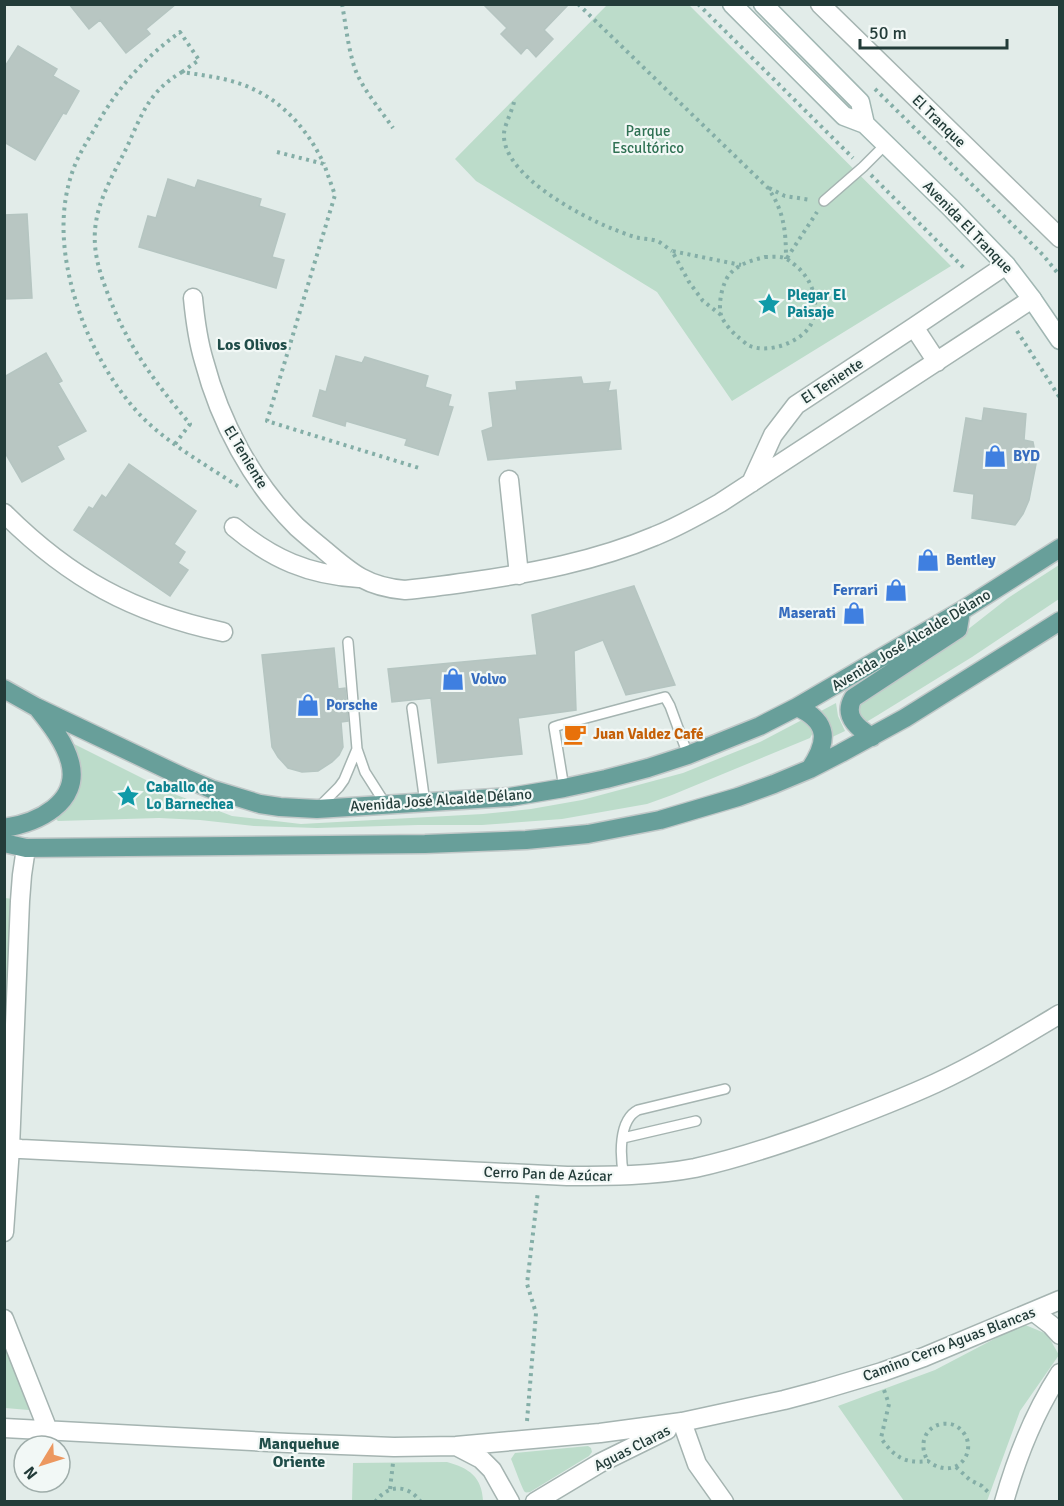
<svg xmlns="http://www.w3.org/2000/svg" width="1064" height="1506" viewBox="0 0 1064 1506" font-family="Signika,sans-serif">
  <rect width="100%" height="100%" fill="#e2ece9"/>
  <path fill="#bcdcca" d="M607,5H689L951,266L732,401L657,292L476,181L455,159Z
    M1059,565V599L972,657L878,715L868,721H863L857,714L859,704L948,645L1008,598Z
    M836,703L838,716L845,731L828,739L821,711Z
    M800,721L808,722L814,731L810,738L672,795L647,804L562,819L482,825H418L317,828L254,826L200,820L159,818L58,821L55,818L72,746L74,744L174,794L232,816L301,824L483,814L531,809L582,800L683,773L760,742Z
    M5,898L13,899L5,1037Z
    M1023,1324L1047,1334L1059,1355L1020,1411L987,1501H904L838,1406L935,1370Z
    M5,1345L29,1410L5,1408Z
    M588,1446L591,1448L592,1452L589,1456L530,1492C528,1492 526,1493 525,1492C523,1491 513,1463 511,1459L515,1453Z
    M447,1462C469,1468 482,1477 483,1501H352L353,1463Z"/>
  <path fill="#b8c6c2" stroke="#b5c5c1" stroke-width="1.5" d="M69,4H176L146,29L150,34L126,53L100,20L89,29Z
    M483,4H569L544,30L553,39L536,57L527,47L521,54L501,34L507,28Z
    M18,46L57,69L53,76L79,91L66,114L63,113L35,160L4,142V68Z
    M168,179L195,188L198,180L261,199L259,206L285,214L272,257L284,260L276,288L139,247L148,216L156,218Z
    M27,214L32,298L4,299V215Z
    M46,353L62,381L58,383L86,431L57,446L64,459L22,482L4,451V377Z
    M336,356L362,363L365,357L428,376L425,387L451,395L448,406L453,407L438,455L405,445L407,439L346,421L345,426L313,416L320,390L326,392Z
    M581,377L583,384L610,382L608,391L616,390L621,449L488,460L482,431L493,427L489,393L517,390L516,382Z
    M984,408L1026,414L1024,440L1033,442L1035,452L1036,464L1029,500L1023,514L1015,525L972,518L974,494L954,491L966,418L982,421Z
    M129,464L196,511L174,544L185,552L178,563L188,570L170,596L74,530L89,507L93,509L102,495L106,498Z
    M634,586L675,685L626,695L603,640L574,651L576,710L518,718L522,754L438,763L431,698L392,702L388,669L537,655L532,615Z
    M334,648L338,689L345,688L348,721L341,722L343,747L339,755L332,762L318,771L302,772L288,768L278,757L272,747L262,655Z"/>
  <g fill="none" stroke-linecap="round" stroke-linejoin="round">
    <g stroke="#a5b4b1" stroke-width="12">
      <path id="lane" d="M824,201L863,167L886,144
        M348,642L357,749L365,772L386,805
        M412,708L425,803
        M564,788L554,727L560,725L665,697L670,706L688,755
        M320,806L339,787L344,780L357,749
        M623,1138L696,1121
        M624,1176C620,1157 618,1120 638,1110L725,1089"/>
    </g>
    <g stroke="#a5b4b1" stroke-width="21">
      <path id="street" d="M820,4L1060,238
        M193,298C195,319 198,341 204,361C220,422 252,482 297,527C305,534 313,541 322,548C350,572 366,587 405,590C426,588 448,585 469,582C532,573 596,561 655,536C678,527 699,515 720,503L1032,299
        M914,327L937,362
        M509,480L519,575
        M751,483L773,435L796,405L914,327L1006,265
        M4,513C69,578 133,613 223,632
        M234,527C272,559 309,575 359,578
        M4,1147L21,1149L567,1176C610,1176 653,1176 695,1168C736,1159 778,1145 817,1131C857,1116 897,1101 936,1083C979,1063 1020,1038 1060,1014
        M4,1232L10,1148L20,901L22,875L26,848
        M1034,1312L1051,1325L1060,1335
        M4,1319L48,1430
        M682,1422L697,1464L724,1502
        M4,1428L288,1443L394,1447L456,1446L600,1433L682,1422L784,1400L818,1391L882,1372L924,1357L1060,1300
        M456,1446L481,1459L492,1470L510,1502
        M535,1502L600,1463L667,1430
        M1004,1502C1017,1456 1034,1413 1060,1373"/>
    </g>
    <g stroke="#a1b7b3" stroke-width="21">
      <path id="secondary" d="M732,4L844,116L865,124L950,207L1006,265L1032,299L1060,340
        M763,4L860,102L865,124"/>
    </g>
    <g stroke="#c1c8c8" stroke-width="21">
      <path id="primary" d="M4,689L36,707L183,777L211,789L260,804L280,807L317,809L510,797L564,788L606,779L648,768L688,755L760,726L797,707L961,611L1060,548
        M797,707C830,722 828,742 810,769
        M872,737C857,728 843,716 853,698L958,629L961,611
        M4,828C37,823 81,803 70,762C65,743 51,725 39,710
        M4,843L26,848L425,844L526,840L588,834L660,820L738,797L774,784L810,769L841,753L905,718L1060,621"/>
    </g>
    <path stroke="#84aea7" stroke-width="4" stroke-dasharray="3 4.5" stroke-linecap="butt" d="M342,4C346,26 348,48 355,69C363,90 380,109 393,128
      M578,4L768,188C784,211 786,231 786,259
      M698,4L853,158
      M182,72L199,60L180,32C143,59 116,89 94,130C86,143 78,156 73,170C55,220 65,274 83,322C97,357 117,391 143,418C170,445 208,466 239,487
      M875,89L1016,228L1043,255L1060,276
      M514,102C512,111 505,124 504,133C501,174 580,216 613,229C621,232 630,236 639,238C645,239 651,239 657,241C662,243 667,248 672,251
      M277,152L324,164L335,195L267,421L419,468
      M871,175L966,270
      M769,188L785,196L811,200
      M765,257C771,257 778,256 784,258C788,259 791,262 795,265C812,279 820,301 812,322C804,342 767,355 748,345C745,343 741,339 738,337C732,332 723,322 721,315C718,304 722,284 729,275C738,264 752,260 765,257Z
      M787,258L817,212
      M721,315L703,301L689,282L672,251L741,265
      M1017,331L1060,398
      M175,444L190,424C153,380 126,344 106,289C98,268 92,246 96,222C100,196 115,171 127,147C142,114 149,91 182,72C201,75 220,77 238,83C278,96 306,126 324,164
      M884,1390L889,1404L881,1438C894,1457 905,1464 928,1461C958,1484 982,1447 959,1428C954,1424 948,1423 941,1424C923,1428 919,1447 928,1461
      M527,1421L536,1313L527,1284L538,1191
      M956,1467L970,1480L982,1486L988,1492
      M390,1489L393,1463
      M375,1502C388,1484 408,1484 421,1502"/>
    <use href="#lane" stroke="#fff" stroke-width="9"/>
    <use href="#street" stroke="#fff" stroke-width="18"/>
    <use href="#secondary" stroke="#fff" stroke-width="18"/>
    <use href="#primary" stroke="#689f9a" stroke-width="18"/>
  </g>
  <defs>
    <g id="sight-bare" transform="scale(1.8)"><path d="M0-6L1.8-2.2L6-1.7L2.9 1.2L3.7 5.4L0 3.3L-3.7 5.4L-2.9 1.2L-6-1.7L-1.8-2.2Z" fill="#0f9aa8" stroke="#f2f8f6" stroke-width="2.5" paint-order="stroke"/></g>
    <g id="shop-bare" transform="scale(1.8)"><path d="M-5-2.5h2.3a2.7 3.5 0 0 1 5.4 0H5L5.5 6h-11ZM-1.5-2.5h3a1.5 2.3 0 0 0-3 0Z" fill="#3f7fe0" stroke="#f2f8f6" stroke-width="2.5" paint-order="stroke"/></g>
    <g id="cafe-bare" transform="scale(1.8)"><path d="M-5.5-4.5H6V0H3Q3 3.5 0 3.5H-2.5Q-5.5 3.5-5.5 0ZM3-3.2v2h1.7v-2ZM-6 4.5H4V6H-6Z" fill="#e8710a" stroke="#f2f8f6" stroke-width="2.5" paint-order="stroke"/></g>
  </defs>
  <g fill-rule="evenodd">
    <use href="#sight-bare" x="769" y="304"/>
    <use href="#shop-bare" x="995" y="456"/>
    <use href="#shop-bare" x="928" y="560"/>
    <use href="#shop-bare" x="896" y="590"/>
    <use href="#shop-bare" x="854" y="613"/>
    <use href="#shop-bare" x="453" y="679"/>
    <use href="#shop-bare" x="308" y="705"/>
    <use href="#cafe-bare" x="575" y="734"/>
    <use href="#sight-bare" x="128" y="796"/>
  </g>
  <g text-anchor="middle" dominant-baseline="central" stroke-width="4.5" stroke-linejoin="round" paint-order="stroke">
    <g font-size="15" fill="#233c39" stroke="#f2f8f6">
      <text transform="translate(939 121) rotate(44)">El Tranque</text>
      <text transform="translate(968 227) rotate(46)">Avenida El Tranque</text>
      <text transform="translate(832 381) rotate(-33)">El Teniente</text>
      <text transform="translate(246 457) rotate(59)">El Teniente</text>
      <text transform="translate(911 640) rotate(-31)">Avenida José Alcalde Délano</text>
      <text transform="translate(441 800) rotate(-4)">Avenida José Alcalde Délano</text>
      <text transform="translate(548 1174) rotate(2)">Cerro Pan de Azúcar</text>
      <text transform="translate(949 1344) rotate(-21)">Camino Cerro Aguas Blancas</text>
      <text transform="translate(632 1448) rotate(-27)">Aguas Claras</text>
    </g>
    <g font-size="15" fill="#2f7153" stroke="#f2f8f6">
      <text x="648" y="131">Parque<tspan x="648" dy="17">Escultórico</tspan></text>
    </g>
    <g font-size="15" font-weight="bold" fill="#0d838f" stroke="#f2f8f6" text-anchor="start">
      <text x="787" y="295">Plegar El<tspan x="787" dy="17">Paisaje</tspan></text>
      <text x="146" y="787">Caballo de<tspan x="146" dy="17">Lo Barnechea</tspan></text>
    </g>
    <g font-size="15" font-weight="bold" fill="#366cbe" stroke="#f2f8f6" text-anchor="start">
      <text x="1013" y="456">BYD</text>
      <text x="946" y="560">Bentley</text>
      <text x="878" y="590" text-anchor="end">Ferrari</text>
      <text x="836" y="613" text-anchor="end">Maserati</text>
      <text x="471" y="679">Volvo</text>
      <text x="326" y="705">Porsche</text>
    </g>
    <g font-size="15" font-weight="bold" fill="#c56008" stroke="#f2f8f6" text-anchor="start">
      <text x="593" y="734">Juan Valdez Café</text>
    </g>
    <g font-size="16" font-weight="bold" fill="#204d49" stroke="#f2f8f6">
      <text x="252" y="345">Los Olivos</text>
      <text x="299" y="1444">Manquehue<tspan x="299" dy="18">Oriente</tspan></text>
    </g>
  </g>
  <rect width="1064" height="1506" fill="none" stroke="#233c39" stroke-width="12"/>
  <g transform="translate(42 1464) rotate(232)"><circle r="28" fill="#f2f8f6" stroke="#9fadaa" stroke-width="1.5"/>
  <path d="M0-4.5L10 22L0 15L-10 22Z" fill="#ec9860"/>
  <text y="-9" font-size="16" font-weight="bold" text-anchor="middle" fill="#233c39">N</text>
  </g>
  <path d="M860 39v9h147v-9" fill="none" stroke="#233c39" stroke-width="3"/>
  <text x="869" y="39" font-size="18" fill="#233c39" stroke="#f2f8f6" stroke-width="4.5" paint-order="stroke">50 m</text>
</svg>
